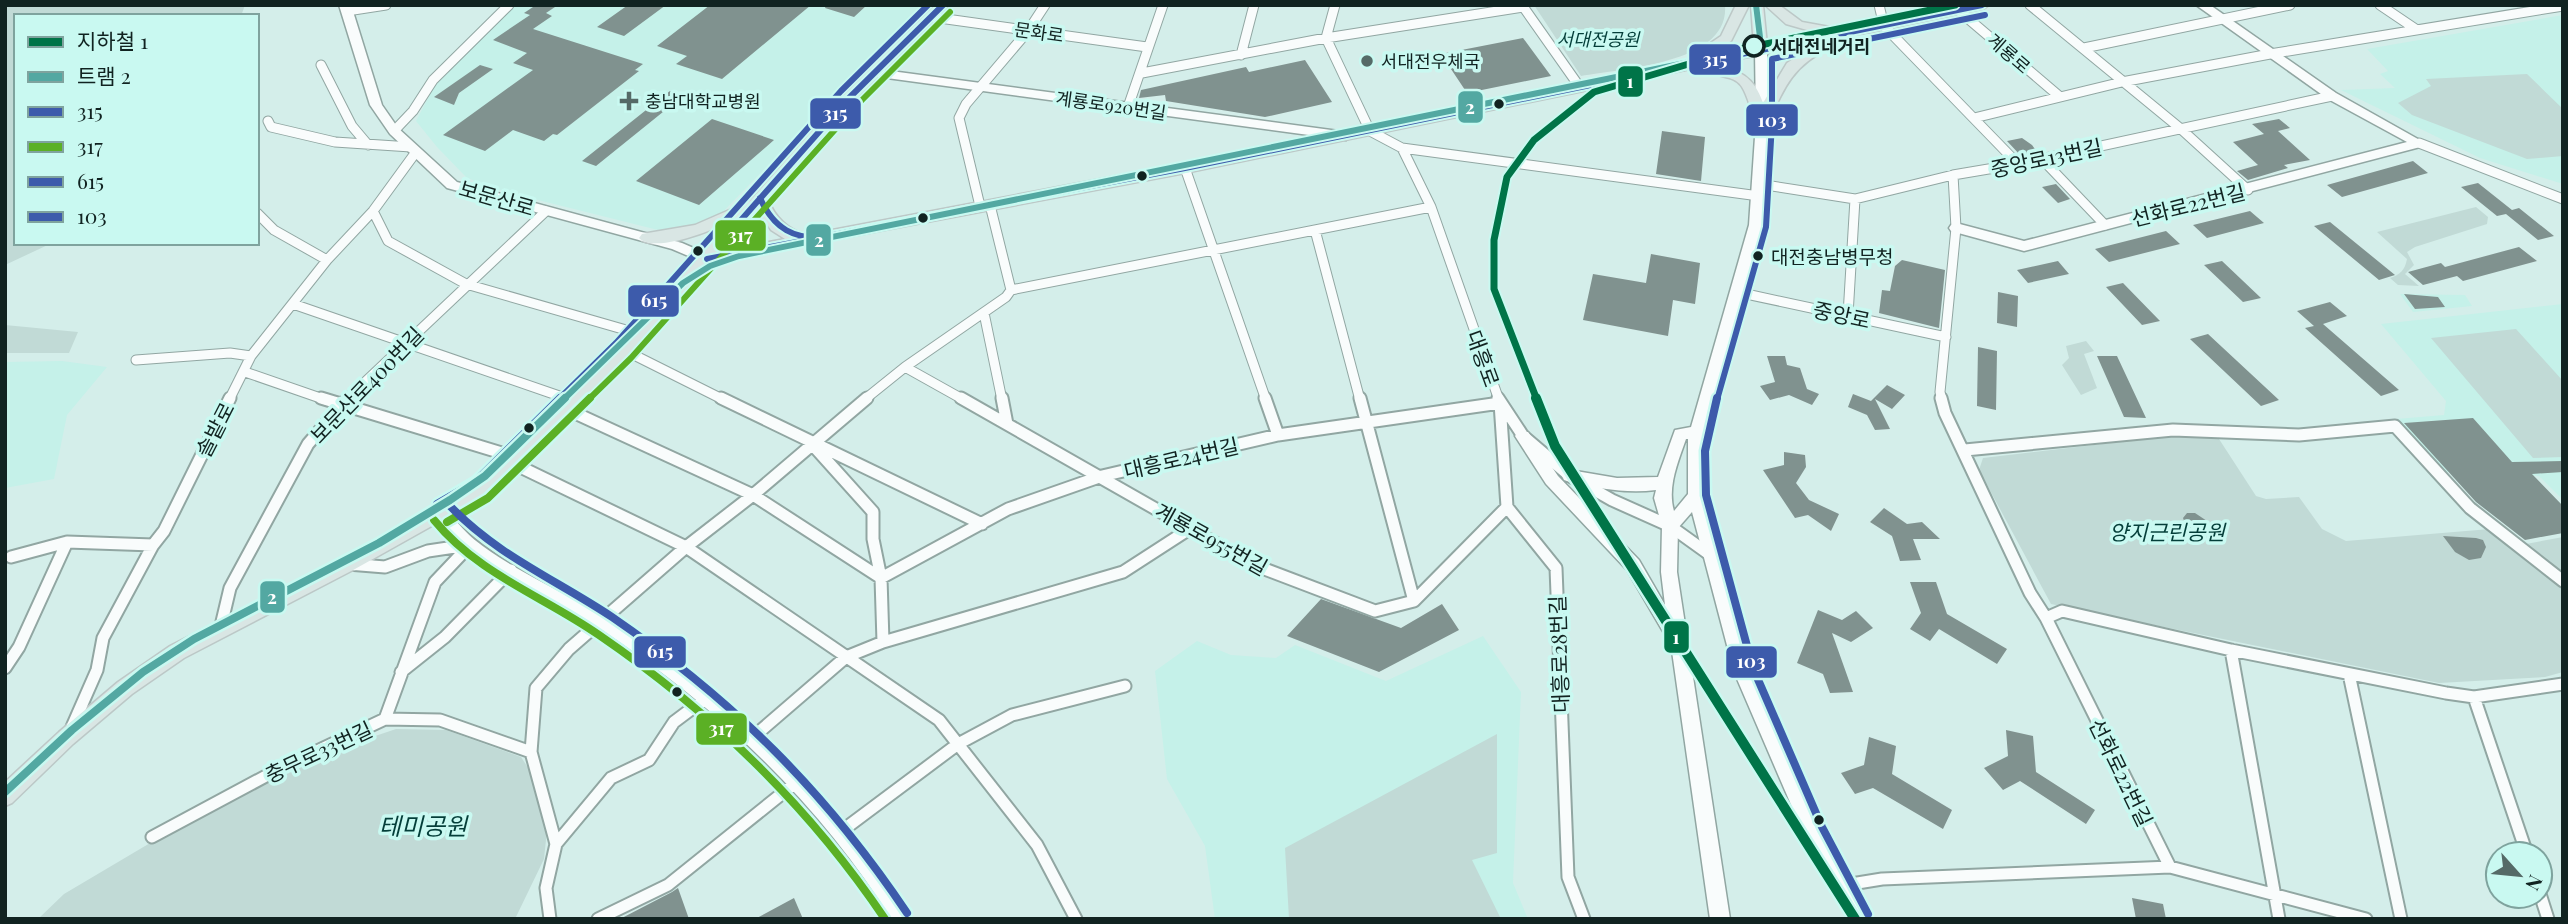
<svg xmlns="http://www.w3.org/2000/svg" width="2568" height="924" viewBox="0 0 2568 924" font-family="'Playfair Display','Noto Sans KR',serif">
  <rect width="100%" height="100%" fill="#d4eeea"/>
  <path fill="#c5f1e9" d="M515,5H924L713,222L670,233L506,192L467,178L437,147L416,121L437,81Z
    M2563,15V184L2480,158L2341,90L2395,88L2380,74L2388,71L2367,49Z
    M2400,294L2465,295L2472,306L2413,312Z
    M2563,304V500L2539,476L2506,472H2446L2396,419L2444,415L2446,401L2381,324Z
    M62,361L107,367L67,415L54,479L5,488V362Z
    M1483,636L1521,692L1513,883L1528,919H1215L1205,846L1167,779L1155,671L1197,641L1231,655L1276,658L1295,645L1386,681Z"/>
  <path fill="#c1dad6" d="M5,5H245L241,16H16V243H52L5,265Z
    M1534,5H1725C1730,64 1622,68 1581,76Z
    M2527,74L2563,109V156L2527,159L2412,115L2398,103L2431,86L2426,79Z
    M2476,207L2488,217L2487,224L2415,247L2407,252L2414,265L2405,274L2419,286L2398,285L2390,278C2400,275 2405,270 2407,259L2377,232Z
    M5,325L78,332L69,353H5Z
    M2516,329L2563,381V457L2533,458L2431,338Z
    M2086,341L2094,351L2084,354L2097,388L2081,395L2062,365L2069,358L2066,346Z
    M2179,435L2219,439L2256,496L2266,499L2299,497L2322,529L2346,541L2490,529L2510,547L2563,537V672L2545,677L2439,683L2051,604L1979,470L1983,458Z
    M396,729L446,730L521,757L550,801L544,859L515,919H38L64,894L216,804L307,759Z
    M1497,734V853L1472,860L1501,919H1289L1285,848Z"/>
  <path fill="#80928f" d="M536,5H558L546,13L552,16L533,29L643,64L635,70L639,71L557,135L553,134L544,141L513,130L485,151L443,135L533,70L513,63L527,53L493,40L530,15L524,13Z
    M628,5H666L624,36L597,27Z
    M710,5H811L722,79L676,64L687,56L657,46Z
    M826,5H867L854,17L825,8Z
    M1523,38L1551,76L1467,93L1441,54Z
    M1305,60L1332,102L1265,117L1166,101L1165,95L1139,98L1141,90L1246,67L1249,72Z
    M480,65L493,69L459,93L454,105L434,97Z
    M670,91L684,95L596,166L582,161Z
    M712,119L774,140L699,205L636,181Z
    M2279,119L2290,128L2278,131L2310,160L2284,165L2288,168L2248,180L2237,171L2258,165L2233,142L2264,134L2252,124Z
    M1662,131L1705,137L1701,181L1656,174Z
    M2022,138L2032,145L2037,152L2021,156L2007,141Z
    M2413,161L2428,173L2342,197L2327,185Z
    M2478,183L2512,210L2519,208L2554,236L2538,240L2506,214L2497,216L2461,187Z
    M2056,184L2070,199L2058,203L2042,187Z
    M2250,211L2264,223L2207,238L2193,225Z
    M2330,222L2395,275L2379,280L2314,226Z
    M2166,231L2180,244L2109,262L2095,249Z
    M2519,247L2537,261L2463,281L2457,276L2423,285L2408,272L2441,263L2445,267Z
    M1651,254L1700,263L1695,304L1673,300L1668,336L1583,320L1593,274L1646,283Z
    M1902,260L1945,270L1939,328L1879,313L1882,290L1890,291L1895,266Z
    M2058,261L2069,274L2028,283L2017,270Z
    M2222,261L2261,298L2243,302L2204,265Z
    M2123,283L2160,321L2142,325L2106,287Z
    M1998,292L2018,296L2017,327L1997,323Z
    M2404,294L2438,297L2445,307L2415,309Z
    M2330,302L2347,316L2323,324L2399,390L2381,396L2305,328L2314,326L2297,311Z
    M2208,334L2279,400L2261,406L2190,339Z
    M1978,347L1997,351L1996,410L1977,406Z
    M1767,356H1785L1787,365L1800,368L1807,389L1819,394L1812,405L1789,395L1770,400L1760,386L1775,382Z
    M2097,356H2117L2146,418L2124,417Z
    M1887,385L1905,395L1892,409L1875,399L1890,429L1875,430L1867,415L1848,407L1853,394L1871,401Z
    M2473,418L2512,462L2563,461V472L2532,474L2563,506V533L2525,540L2476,502L2404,423Z
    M1784,452L1805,455L1806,467L1796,483L1809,500L1839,514L1831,531L1808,515L1795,518L1763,470L1784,465Z
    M1884,508L1907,524L1922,522L1940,539H1913L1921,560L1900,561L1892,536L1870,522Z
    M2187,513H2195L2207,521L2204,531L2191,528L2185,523L2183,518Z
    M2443,536L2476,538L2483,540L2486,547L2481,558L2469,560L2455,552Z
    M1910,582H1936L1947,614L2007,649L1997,664L1939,629L1930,641L1910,629L1921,613Z
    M1321,599L1401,628L1442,604L1459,630L1379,672L1287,636Z
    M1818,610L1842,620L1856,611L1873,628L1851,642L1832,633L1853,692L1830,693L1823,674L1797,663Z
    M2006,730L2033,736L2036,772L2095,810L2086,824L2020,781L2003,790L1984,768L2008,756Z
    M1869,737L1896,746L1892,774L1952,810L1943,829L1873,788L1855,794L1841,773L1864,765Z
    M678,888L689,919H620L672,892Z
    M794,898L803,919H755Z
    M2132,898L2163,904L2166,919H2136Z"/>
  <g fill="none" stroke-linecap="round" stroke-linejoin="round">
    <g stroke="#91a6a2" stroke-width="11">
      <path id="street-far1" d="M1335,5L1326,38L1370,131L1402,148L1431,207L1499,400
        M1522,5L1579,86
        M1879,5L1884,26L2018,164
        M2030,5L2181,129L2248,190
        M2380,5L2417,30
        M1958,10L2059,96
        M347,11L386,5
        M932,17L1147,47
        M2084,48L2290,5
        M1241,55L1254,5
        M321,65L352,126L368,145
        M1142,73L1326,38L1523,7
        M1128,107L1163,5
        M1974,118L2122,82L2270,54L2563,6
        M268,121L271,127L335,142L411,147
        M394,131L413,111L433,80L509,5
        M2419,143L2563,199
        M1402,148L1759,196
        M2041,158L2105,225
        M1185,168L1266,400
        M1759,184L1855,199L1953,175L2018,164L2332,96
        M990,205L1011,290
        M980,206L959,118L966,104L1028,31L1045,5
        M373,211L388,241L466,284L640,334
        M257,213L274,230L327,260
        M1315,230L1360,400
        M1737,292L1946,337
        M293,304L571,400
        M984,313L1002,400
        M1848,315L1855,199
        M624,350L724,400
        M136,360L230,353L251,356
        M905,367L964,400
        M245,372L326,400
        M229,400L251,356L327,260L373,211L416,152
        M346,400L546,211
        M864,400L905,367L1006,297L1011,290L1431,207
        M1942,400L1940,392L1956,228L1953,175"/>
    </g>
    <g stroke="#91a6a2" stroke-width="15">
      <path id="street" d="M321,398L515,457
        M566,398L572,400
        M721,398L982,524
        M961,398L1254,565L1375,611L1414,601L1507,507
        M1002,398L1007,424
        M1265,398L1278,435
        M1360,398L1414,601
        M1498,398L1523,436L1570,476L1612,500L1670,526L1709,554
        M1941,398L1945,413L2030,593L2046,618L2170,867
        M564,408L753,495L881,578L883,642
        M811,443L873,512V539L881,578L1008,509L1102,476L1278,435L1500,403L1507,507L1556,568L1568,877L1584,919
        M1965,450L2173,430L2299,435L2395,426L2470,508L2563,581
        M510,462L686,547L939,720L1037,845L1076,919
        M442,513C451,524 460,535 471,544C511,576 560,595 603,624C723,705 821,796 898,919
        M11,557L67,542L153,545
        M348,564L385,567L428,551L468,545
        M2046,618L2062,611L2231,650L2446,693L2474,697L2563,684
        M220,630L230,588L308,444L348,398
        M2231,650L2279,919
        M5,668L19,647L67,542
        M401,672L445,637L511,570
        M2349,674L2401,919
        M2474,697L2527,854
        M385,719L435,582L471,544
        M72,727L97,670L103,638L153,545L164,531L230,398
        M752,738L846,657L883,642L1123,572L1191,528
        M531,752L536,688L569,649L686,547L753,495L867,398
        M839,833L958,744L1012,715L1125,686
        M152,837L279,769L385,719L440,720L531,752L556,844L546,888L550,919
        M556,844L611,778L649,760L674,722L706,698
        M1839,886L1882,879L2170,867L2366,919
        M2540,894L2548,919
        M598,919L668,885L794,784"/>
    </g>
    <g stroke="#91a6a2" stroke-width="3">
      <path id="secondary" d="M339,5H351L382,105L398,128L457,182L682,243L712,256L714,259L712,262L707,264L672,249L447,188L390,134L370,105Z
        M2196,5H2210L2336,93L2425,143L2424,146L2024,251L1951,231L1949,228L1951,225L1956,223L2024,241L2407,142L2328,99Z
        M1761,46L1767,50L1768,122L1763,225L1705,432L1702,450L1704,496L1752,672L1819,825L1869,919H1848L1805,837L1734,672L1692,512L1678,528L1677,572L1730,919H1710L1670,637L1665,635L1627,570L1546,484L1515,436L1518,432H1528L1558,476L1639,560L1665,605L1661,572L1662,526L1654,498L1656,490C1626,494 1598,488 1570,482L1564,480L1562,476L1564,472L1570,470L1617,478L1658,477L1675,430L1691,427L1749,225L1756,122L1755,50ZM1686,439H1688V494L1674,511C1667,487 1678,462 1686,439Z
        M876,69L1346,132L1352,136L1346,140L872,76V70Z"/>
    </g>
    <g stroke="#bcc8c7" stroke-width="3">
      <path id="primary" d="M935,5H949L854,101L768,199C775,218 787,229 806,235L1185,163L1693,60V55L1721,36L1736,5H1749L1731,41L1708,57L1754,48L1751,5H1763L1767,45L1821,34L1786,24L1765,5H1779L1802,22L1835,28L1837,31L1963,5H1989L1983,9L1828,41L1833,44L1831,47C1793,66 1785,85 1769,122L1762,126L1755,122C1739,67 1740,85 1695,68L1185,173L711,263L646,338L487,495L355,569L184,658L132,694L73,744L12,803L5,806V782L59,732L118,682L170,646L341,559L475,485L634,330L732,220C715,230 654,254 639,238L642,234L695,225L750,201L844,95ZM1818,43L1787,63L1763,103C1754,76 1739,70 1713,64ZM758,211L771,230L785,239L722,251Z"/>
    </g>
    <use href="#street-far1" stroke="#f9fcfc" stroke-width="9"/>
    <use href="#street" stroke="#f9fcfc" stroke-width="11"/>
    <use href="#secondary" fill="#f9fcfc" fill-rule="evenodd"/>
    <use href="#primary" fill="#d9e6e4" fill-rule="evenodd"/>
    <g stroke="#c9f9f1" stroke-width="10">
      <path id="bus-1" d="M760,198C774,229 794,240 827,237
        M734,228L849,98L943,5
        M707,259L1185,168L1982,5"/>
    </g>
    <g stroke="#c9f9f1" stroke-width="10">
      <path id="bus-2-far1" d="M588,400L631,358L857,105L950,12"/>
    </g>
    <g stroke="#c9f9f1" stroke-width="13">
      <path id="bus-2" d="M434,520C478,574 543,596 599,635C713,713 808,805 885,919
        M447,522L488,498L590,398"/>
    </g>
    <g stroke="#c9f9f1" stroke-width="10">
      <path id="bus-3-far1" d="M558,400L616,343L841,91L928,5"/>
    </g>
    <g stroke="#c9f9f1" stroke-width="13">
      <path id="bus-3" d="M437,504L475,482L560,398
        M450,506C498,556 555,579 612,617C733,700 825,791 907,913"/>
    </g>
    <g stroke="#c9f9f1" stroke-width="10">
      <path id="bus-4-far1" d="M1717,400L1766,227L1772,123V59L1985,15"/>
    </g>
    <g stroke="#c9f9f1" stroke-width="13">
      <path id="bus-4" d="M1717,398L1705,451L1706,495L1753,668L1822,827L1868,914"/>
    </g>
    <use href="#bus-1" stroke="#3d5bab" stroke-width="6"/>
    <use href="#bus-2-far1" stroke="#5bb025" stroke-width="6"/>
    <use href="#bus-2" stroke="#5bb025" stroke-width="8"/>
    <use href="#bus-3-far1" stroke="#3d5bab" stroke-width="6"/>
    <use href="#bus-3" stroke="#3d5bab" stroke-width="8"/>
    <use href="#bus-4-far1" stroke="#3d5bab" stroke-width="6"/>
    <use href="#bus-4" stroke="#3d5bab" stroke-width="8"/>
    <g stroke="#c9f9f1" stroke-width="10">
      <path id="tram-1-far1" d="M563,400L683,283L710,266L739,256L1734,53L1747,49L1760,37L1756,5"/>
    </g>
    <g stroke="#c9f9f1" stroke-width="13">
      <path id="tram-1" d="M5,792L72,730L143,672L194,639L379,543L450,500L485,476L565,398"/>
    </g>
    <use href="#tram-1-far1" stroke="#53a8a2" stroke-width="6"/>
    <use href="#tram-1" stroke="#53a8a2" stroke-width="8"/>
    <g stroke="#c9f9f1" stroke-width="11">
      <path id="metro-1-far1" d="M1537,400L1494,289V240L1507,177L1534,140L1594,92L1736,50L1955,5"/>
    </g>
    <g stroke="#c9f9f1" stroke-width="15">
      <path id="metro-1" d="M1536,398L1555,446L1855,919"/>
    </g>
    <use href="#metro-1-far1" stroke="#007448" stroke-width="7"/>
    <use href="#metro-1" stroke="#007448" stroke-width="10"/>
  </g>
  <circle fill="#c9f9f1" stroke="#112321" stroke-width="3.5" cx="1754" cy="46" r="10"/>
  <g fill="#556a67" stroke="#c9f9f1" stroke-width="2.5">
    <circle cx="1367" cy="61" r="7"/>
    <path d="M625.5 90.5h7v7h7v7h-7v7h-7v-7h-7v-7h7z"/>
  </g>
  <g fill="#112321" stroke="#c9f9f1" stroke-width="2.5">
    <circle cx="1499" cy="104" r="6"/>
    <circle cx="1142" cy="176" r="6"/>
    <circle cx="923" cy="218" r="6"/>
    <circle cx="698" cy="251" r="6"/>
    <circle cx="1758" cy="256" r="6"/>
    <circle cx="529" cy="428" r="6"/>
    <circle cx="677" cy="692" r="6"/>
    <circle cx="1819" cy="820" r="6"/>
  </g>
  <g text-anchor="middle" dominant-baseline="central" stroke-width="7" stroke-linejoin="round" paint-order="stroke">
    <g font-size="18" fill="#112321" stroke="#c9f9f1">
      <text transform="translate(1039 32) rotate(8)">문화로</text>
      <text transform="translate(2009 53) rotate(41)">계룡로</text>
      <text transform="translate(1111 105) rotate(8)">계룡로920번길</text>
    </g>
    <g font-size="18" font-style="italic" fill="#043e39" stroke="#c9f9f1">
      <text x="1598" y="39">서대전공원</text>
    </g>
    <g font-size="18" font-weight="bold" fill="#112321" stroke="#c9f9f1" text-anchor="start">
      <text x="1771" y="46">서대전네거리</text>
    </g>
    <g font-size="18" fill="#112321" stroke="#c9f9f1" text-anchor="start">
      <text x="1381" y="61">서대전우체국</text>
      <text x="645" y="101">충남대학교병원</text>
    </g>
    <g font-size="19" fill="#112321" stroke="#c9f9f1" text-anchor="start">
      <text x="1771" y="256">대전충남병무청</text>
    </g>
    <g font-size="21" fill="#112321" stroke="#c9f9f1">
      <text transform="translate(2046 157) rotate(-12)">중앙로13번길</text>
      <text transform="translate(497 197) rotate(16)">보문산로</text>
      <text transform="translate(2188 204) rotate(-14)">선화로22번길</text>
      <text transform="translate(1842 314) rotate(12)">중앙로</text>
      <text transform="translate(1484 358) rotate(70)">대흥로</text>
      <text transform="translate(366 384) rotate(-46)">보문산로400번길</text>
      <text transform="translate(214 429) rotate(-63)">솔밭로</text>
      <text transform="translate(1181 457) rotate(-13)">대흥로24번길</text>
      <text transform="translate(1212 538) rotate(29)">계룡로955번길</text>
      <text transform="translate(1558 654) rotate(-92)">대흥로28번길</text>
      <text transform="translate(318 751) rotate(-25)">충무로33번길</text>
      <text transform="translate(2122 772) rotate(64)">선화로22번길</text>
    </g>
    <g font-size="21" font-style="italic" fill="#043e39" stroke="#c9f9f1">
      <text x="2167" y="531">양지근린공원</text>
    </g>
    <g font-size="24" font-style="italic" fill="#043e39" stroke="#c9f9f1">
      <text x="423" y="825">테미공원</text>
    </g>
  </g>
  <g stroke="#c9f9f1" stroke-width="2.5">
    <rect x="1688" y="43" width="54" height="33" rx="7" fill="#3d5bab"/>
    <rect x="1617" y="65" width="27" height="33" rx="7" fill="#007448"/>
    <rect x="1457" y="90" width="27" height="34" rx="7" fill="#53a8a2"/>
    <rect x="809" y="97" width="53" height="33" rx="7" fill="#3d5bab"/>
    <rect x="1745" y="103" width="54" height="34" rx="7" fill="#3d5bab"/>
    <rect x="714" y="219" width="53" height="33" rx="7" fill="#5bb025"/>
    <rect x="805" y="223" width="27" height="34" rx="7" fill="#53a8a2"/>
    <rect x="627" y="284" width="53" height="34" rx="7" fill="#3d5bab"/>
    <rect x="259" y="580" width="27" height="34" rx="7" fill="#53a8a2"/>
    <rect x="1663" y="620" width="27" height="34" rx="7" fill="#007448"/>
    <rect x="633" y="635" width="54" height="34" rx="7" fill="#3d5bab"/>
    <rect x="1725" y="645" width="53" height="34" rx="7" fill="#3d5bab"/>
    <rect x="695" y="712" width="53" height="34" rx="7" fill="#5bb025"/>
  </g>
  <g font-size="19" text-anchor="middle" font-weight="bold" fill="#fff">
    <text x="1715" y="66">315</text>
    <text x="1630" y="88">1</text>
    <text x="1470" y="114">2</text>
    <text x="835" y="120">315</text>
    <text x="1772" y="127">103</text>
    <text x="740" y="242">317</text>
    <text x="819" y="247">2</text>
    <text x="654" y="307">615</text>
    <text x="272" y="604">2</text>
    <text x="1676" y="644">1</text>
    <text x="660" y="658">615</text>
    <text x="1751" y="668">103</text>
    <text x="721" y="735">317</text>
  </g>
  <rect width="2568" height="924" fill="none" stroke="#112321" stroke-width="14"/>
  <rect x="14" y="14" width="245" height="231" fill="#c9f9f1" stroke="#7fa39e" stroke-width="2"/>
  <rect x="28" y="37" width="35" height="10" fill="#007448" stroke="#7fa39e" stroke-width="2"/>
  <text x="77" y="49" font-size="21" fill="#112321">지하철 1</text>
  <rect x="28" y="72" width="35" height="10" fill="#53a8a2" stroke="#7fa39e" stroke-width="2"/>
  <text x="77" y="84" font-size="21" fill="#112321">트램 2</text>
  <rect x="28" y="107" width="35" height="10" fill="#3d5bab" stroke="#7fa39e" stroke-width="2"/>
  <text x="77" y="119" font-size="21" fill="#112321">315</text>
  <rect x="28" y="142" width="35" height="10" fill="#5bb025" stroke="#7fa39e" stroke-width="2"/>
  <text x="77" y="154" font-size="21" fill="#112321">317</text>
  <rect x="28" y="177" width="35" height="10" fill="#3d5bab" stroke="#7fa39e" stroke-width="2"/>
  <text x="77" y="189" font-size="21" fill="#112321">615</text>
  <rect x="28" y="212" width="35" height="10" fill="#3d5bab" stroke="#7fa39e" stroke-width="2"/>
  <text x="77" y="224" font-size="21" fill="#112321">103</text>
  <g transform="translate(2519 875) rotate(117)"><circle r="33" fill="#c9f9f1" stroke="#7fa39e" stroke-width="2"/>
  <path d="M0-5L12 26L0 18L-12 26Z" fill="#556a67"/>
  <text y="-10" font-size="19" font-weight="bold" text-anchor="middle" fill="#112321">N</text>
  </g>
</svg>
